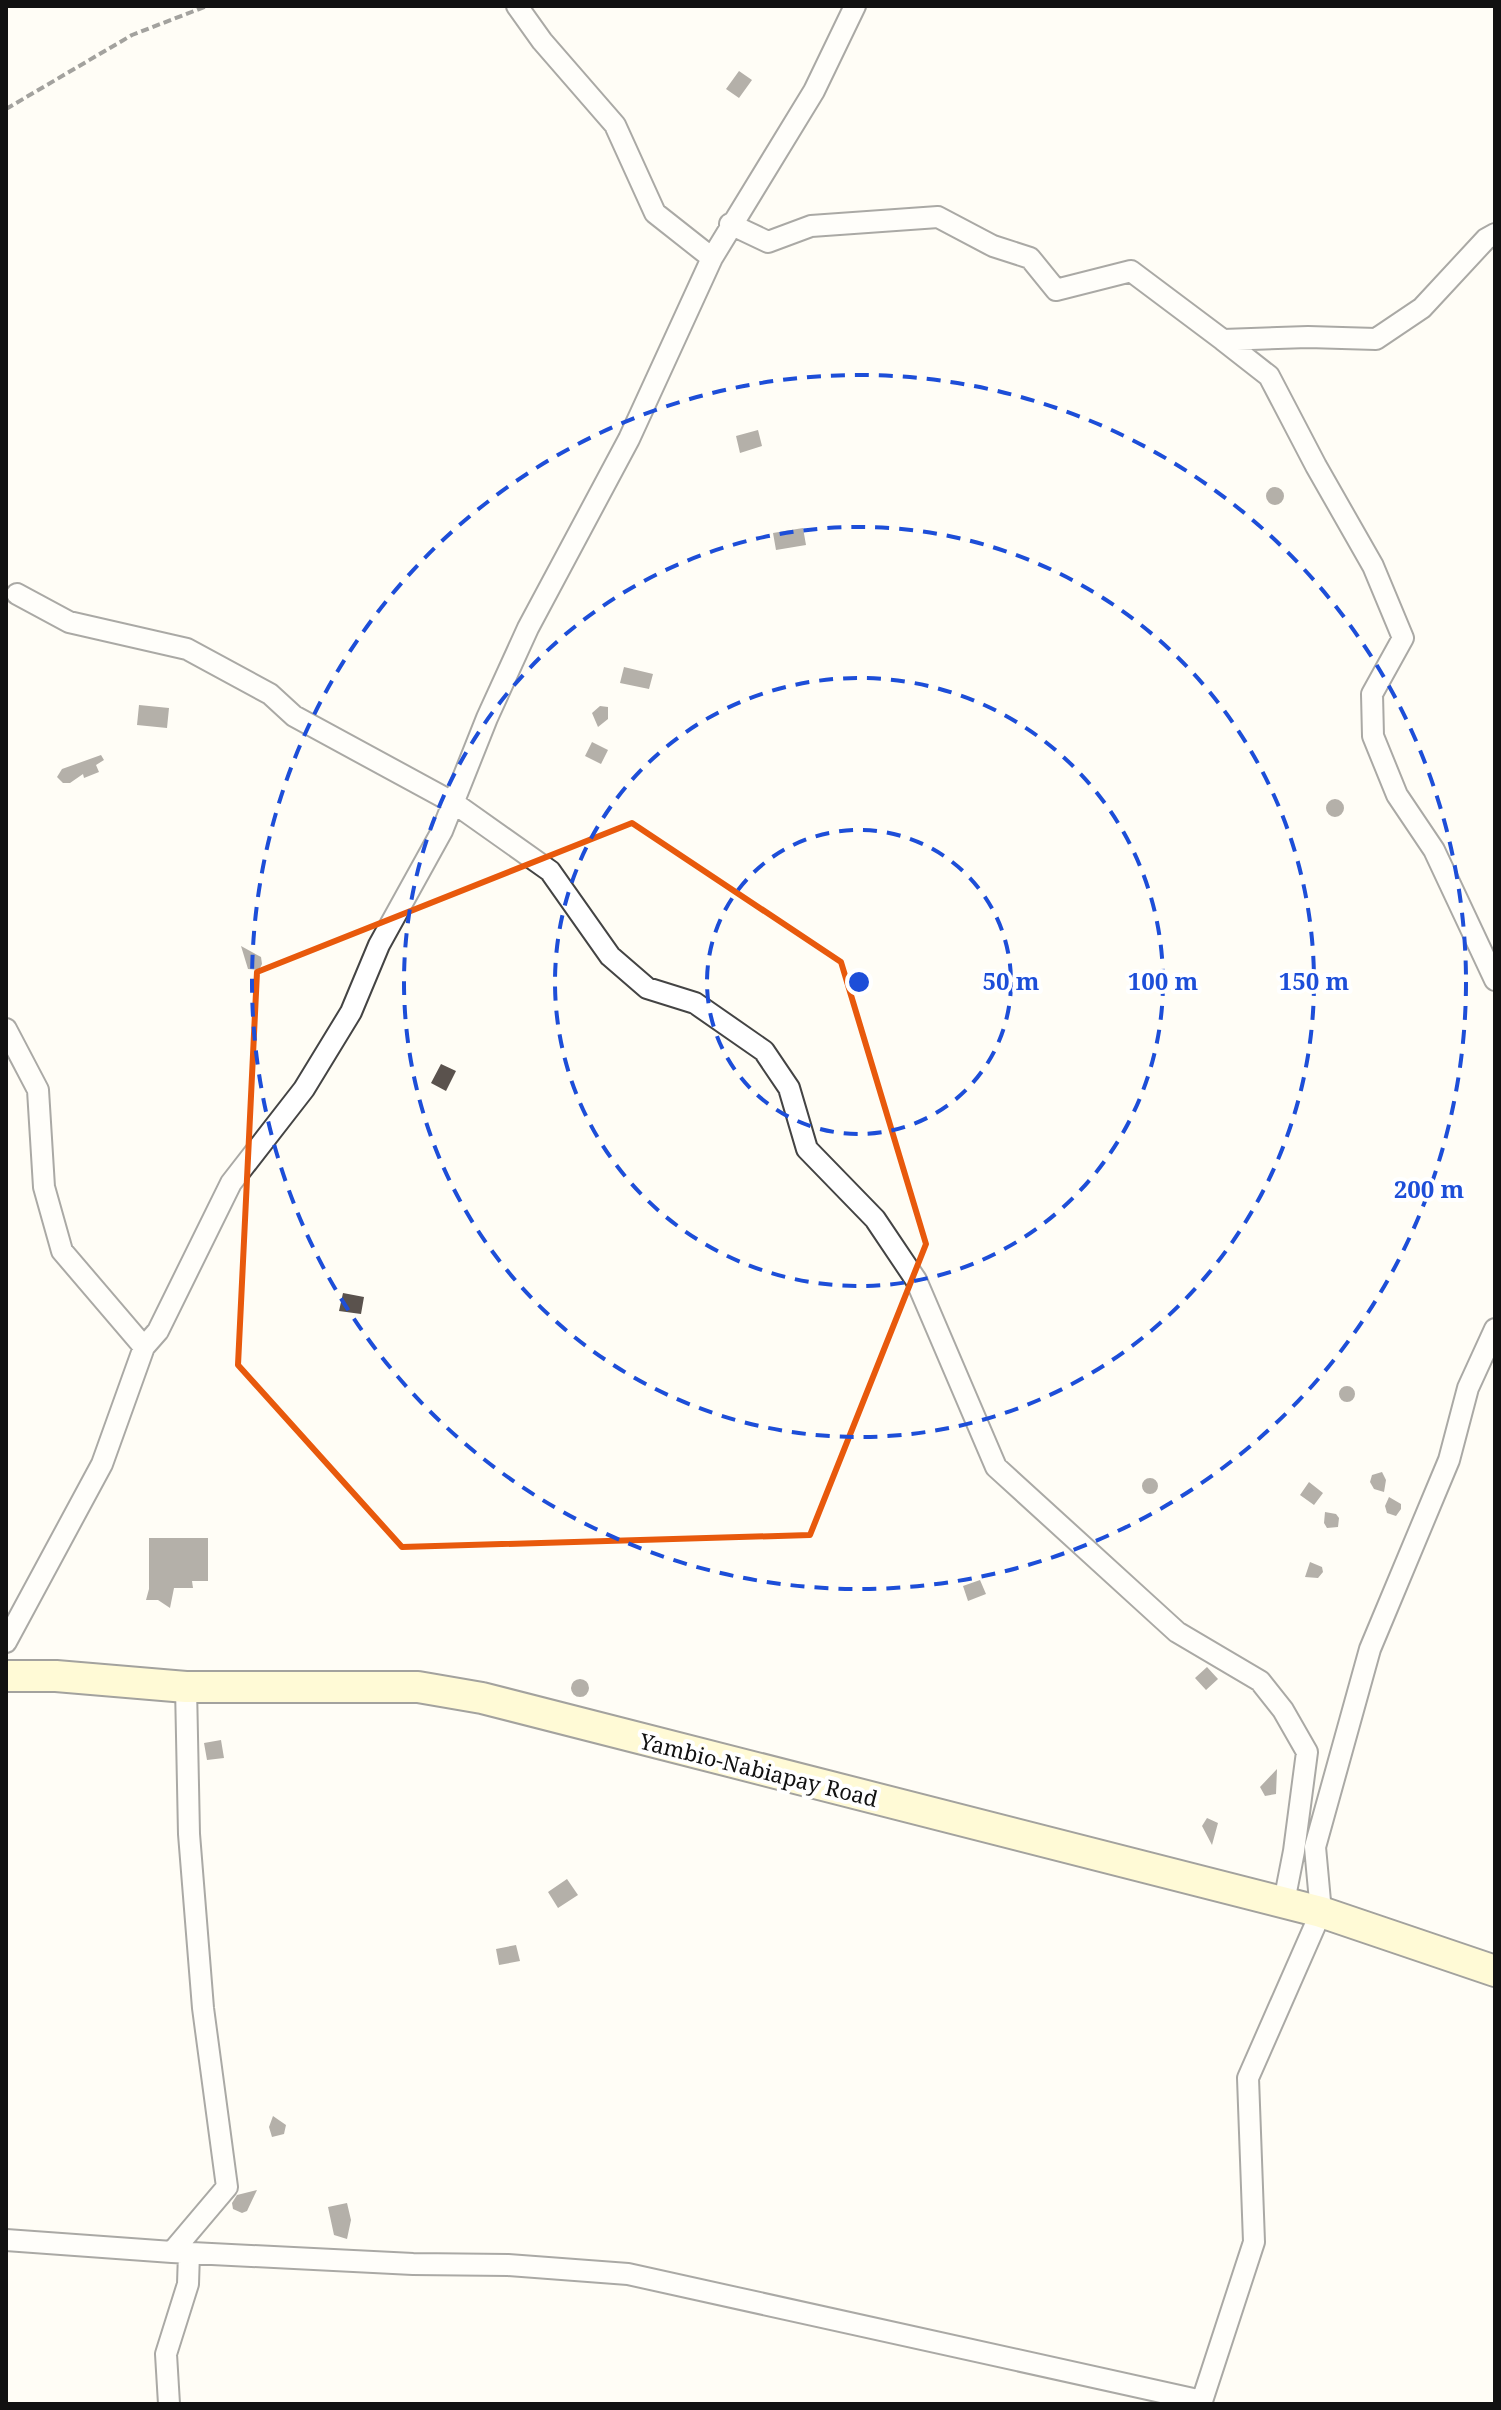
<svg xmlns="http://www.w3.org/2000/svg" width="1501" height="2410" viewBox="0 0 1501 2410" font-family="'Noto Serif',serif">
  <rect width="100%" height="100%" fill="#fffdf5"/>
  <path fill="#5a524d" d="M739,71L752,80L739,98L726,89Z
    M758,430L762,446L740,453L736,436Z
    M1266 496a9 9 0 1 1 18 0a9 9 0 1 1-18 0Z
    M803,528L806,545L776,550L773,533Z
    M624,667L653,674L649,689L620,683Z
    M139,705L169,708L167,728L137,725Z
    M600,706L608,707V719L598,727L592,713Z
    M592,742L608,750L601,764L585,756Z
    M101,755L104,760L96,765L99,772L84,778L83,774L70,783H63L57,777L62,769Z
    M1326 808a9 9 0 1 1 18 0a9 9 0 1 1-18 0Z
    M241,946L261,957L262,964L259,970L248,969Z
    M441,1064L456,1071L446,1091L431,1083Z
    M343,1293L364,1297L361,1314L339,1311Z
    M1339 1394a8 8 0 1 1 16 0a8 8 0 1 1-16 0Z
    M1382,1472L1386,1480L1384,1492L1374,1489L1370,1482L1372,1475Z
    M1142 1486a8 8 0 1 1 16 0a8 8 0 1 1-16 0Z
    M1309,1482L1323,1493L1314,1505L1300,1495Z
    M1389,1497L1401,1504V1509L1396,1516L1387,1513L1385,1506Z
    M1325,1512L1336,1514L1339,1518L1338,1527L1327,1528L1324,1523Z
    M149,1538H208V1581H192L193,1588H174L170,1608L158,1600H146L149,1589Z
    M1310,1562L1322,1567L1323,1572L1318,1578L1305,1577Z
    M980,1580L986,1594L968,1601L963,1586Z
    M1207,1667L1218,1679L1206,1690L1195,1678Z
    M571 1688a9 9 0 1 1 18 0a9 9 0 1 1-18 0Z
    M221,1740L224,1758L207,1760L204,1743Z
    M1277,1769L1276,1794L1265,1796L1260,1787Z
    M1207,1818L1218,1823L1212,1845L1202,1826Z
    M567,1879L578,1895L558,1908L548,1892Z
    M516,1945L520,1961L499,1965L496,1949Z
    M273,2116L286,2125L284,2134L272,2137L269,2127Z
    M257,2190L247,2211L242,2213L233,2209L232,2203L237,2195Z
    M347,2203L351,2220L347,2239L334,2235L328,2207Z"/>
  <g fill="none" stroke-linecap="round" stroke-linejoin="round">
    <g stroke="#444" stroke-width="24">
      <path id="minor" d="M517,6L542,41L615,125L655,213L712,258
        M730,224L768,242L811,226L938,217L993,246L1030,258L1056,290L1131,271L1223,340L1308,337L1376,339L1422,308L1486,239L1495,234
        M1223,340L1269,376L1316,466L1373,566L1403,638L1372,694L1373,736L1397,795L1434,850L1495,980
        M17,594L69,622L187,649L270,694L294,716L454,803L550,871L610,956L647,988L695,1003L764,1051L789,1088L807,1149L875,1219L916,1280L996,1467L1177,1632L1260,1681L1283,1710L1307,1752L1294,1851L1284,1902
        M6,1029L38,1090L44,1187L62,1251L144,1347
        M6,1642L102,1464L144,1347L158,1331L231,1183L304,1089L351,1012L379,945L442,831L487,718L528,628L629,439L712,258L814,91L855,6
        M6,2240L172,2252L413,2264L508,2265L628,2274L1202,2401L1254,2242L1248,2078L1321,1912L1315,1847L1370,1649L1449,1460L1468,1388L1495,1329
        M172,2252L227,2187L203,2008L189,1834L186,1687
        M169,2404L166,2354L188,2284L189,2253"/>
    </g>
    <g stroke="#333" stroke-width="34">
      <path id="secondary" d="M6,1676H56L186,1687H418L482,1698L1321,1912L1495,1971"/>
    </g>
    <path stroke="#333" stroke-width="4" stroke-dasharray="8 4" stroke-linecap="butt" d="M6,109L132,35L207,6"/>
    <use href="#minor" stroke="#fff" stroke-width="20"/>
    <use href="#secondary" stroke="#fff6b0" stroke-width="30"/>
  </g>
  <path d="M0 0H1501V2410H0ZM632,823L841,962L926,1244L810,1535L402,1547L238,1365L257,972Z" fill="#fffdf5" fill-opacity=".55" fill-rule="evenodd"/>
  <path fill="none" stroke="#e8590c" stroke-width="6" stroke-linejoin="round" d="M632,823L841,962L926,1244L810,1535L402,1547L238,1365L257,972Z"/>
  <g fill="none" stroke="#1d4ed8" stroke-width="4" stroke-dasharray="14 10">
    <circle cx="859" cy="982" r="152"/>
    <circle cx="859" cy="982" r="304"/>
    <circle cx="859" cy="982" r="455"/>
    <circle cx="859" cy="982" r="607"/>
  </g>
  <g text-anchor="middle" dominant-baseline="central" stroke-width="8" stroke-linejoin="round" paint-order="stroke">
    <g font-size="22" fill="#111" stroke="#fff">
      <text transform="translate(759 1769) rotate(14)">Yambio-Nabiapay Road</text>
    </g>
  </g>
  <circle cx="859" cy="982" r="12" fill="#1d4ed8" stroke="#fff" stroke-width="4"/>
  <g font-size="24" text-anchor="middle" font-weight="bold" fill="#1d4ed8" stroke="#fff" stroke-width="8" stroke-linejoin="round" paint-order="stroke">
    <text x="1011" y="990">50 m</text>
    <text x="1163" y="990">100 m</text>
    <text x="1314" y="990">150 m</text>
    <text x="1429" y="1198">200 m</text>
  </g>
  <rect width="1501" height="2410" fill="none" stroke="#111111" stroke-width="16"/>
</svg>
